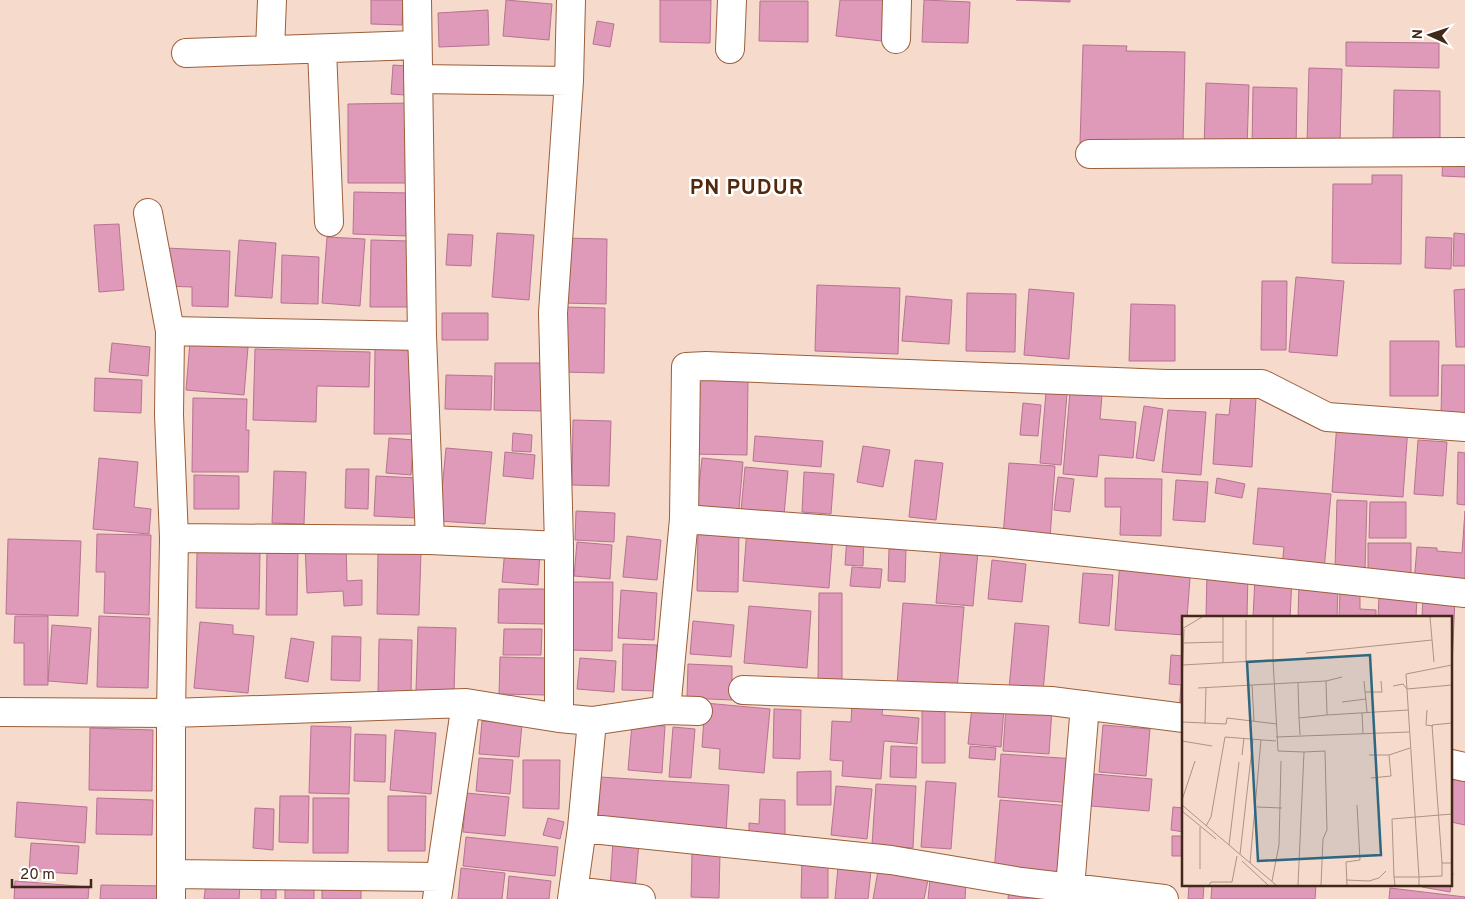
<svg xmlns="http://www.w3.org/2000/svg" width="1465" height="899" viewBox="0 0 1465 899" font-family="Overpass,sans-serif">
  <rect width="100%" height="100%" fill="#f6dacb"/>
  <path fill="#df99b9" stroke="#b67392" d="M371,0H403L402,25L371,24Z
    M506,0L552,4L549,40L503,36Z
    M660,0H711L710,43L660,42Z
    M840,0H886L882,41L836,36Z
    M924,0L970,2L968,43L922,42Z
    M1016,0H1070V2Z
    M760,1H808V42L759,41Z
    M488,10L489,45L439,47L438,13Z
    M597,21L614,24L610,47L593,44Z
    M1346,42L1439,43V68L1346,66Z
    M1083,45L1127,46L1126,51L1185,52L1183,146L1080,144Z
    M393,65L408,66L405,95L391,94Z
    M1309,68L1342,69L1340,143L1307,142Z
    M1206,83L1249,85L1247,148L1204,147Z
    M1253,87L1297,88L1296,150L1252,149Z
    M1394,90L1440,91V140H1393Z
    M411,103L410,183H348V104Z
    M1443,157L1465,158V177L1442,176Z
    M1372,175H1402L1401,264L1332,263L1333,184H1372Z
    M354,192L409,193L407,236L353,234Z
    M119,224L124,290L99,292L94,225Z
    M497,233L534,235L529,300L492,297Z
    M1454,233L1465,234V266H1453Z
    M448,234L473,235L471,266L446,265Z
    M327,237L365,239L360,306L322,303Z
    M1426,237L1452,238L1451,269L1425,268Z
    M563,238L607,239L606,304L562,303Z
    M239,240L276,243L272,298L235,296Z
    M371,240L410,241L408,307H370Z
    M166,248L230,251L228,307L192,306V287L165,286Z
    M282,255L319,257L318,304L281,303Z
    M1296,277L1344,281L1337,356L1289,352Z
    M1262,281H1287L1286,350H1261Z
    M817,285L900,288L898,354L815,351Z
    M1029,289L1074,293L1069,359L1024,355Z
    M1465,289V347H1456L1454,290Z
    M967,293L1016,294L1015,352L966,351Z
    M906,296L952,300L949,344L902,341Z
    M1131,304L1175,305V361H1129Z
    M564,307L605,308L604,373L563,372Z
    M442,313H488V340H442Z
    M1390,341H1439L1438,396H1390Z
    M190,342L248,347L244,395L186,390Z
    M112,343L150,347L148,376L109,372Z
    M255,349L370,352L369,387L317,386L316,422L253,420Z
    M375,349H411L415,434H374Z
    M495,363H543V411L494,410Z
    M1442,365H1465V417H1441Z
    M446,375L492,376L491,410L445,409Z
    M95,378L142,380L141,413L94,411Z
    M692,378L748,379L747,455L691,454Z
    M1046,392L1067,394L1061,465L1040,463Z
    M1070,392L1102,395L1100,419L1136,422L1133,458L1099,455L1097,477L1063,474Z
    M1231,396L1256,398L1252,467L1213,464L1216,414L1229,415Z
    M193,398L247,399L246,430H249L248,472H192Z
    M1023,403L1041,405L1038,436L1020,435Z
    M1144,406L1163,409L1154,461L1136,458Z
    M1168,410L1206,412L1201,475L1162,472Z
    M573,420L611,421L609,486L572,485Z
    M1337,422L1408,427L1403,497L1332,492Z
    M513,433L532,435L531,452L512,451Z
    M755,436L823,441L821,467L753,461Z
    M389,438L414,440L411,475L386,473Z
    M1418,440L1447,442L1443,496L1414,494Z
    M863,446L890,450L883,487L857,482Z
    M446,448L492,452L485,524L439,521Z
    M505,452L535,455L533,479L503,476Z
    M1458,452L1465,453V505L1457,504Z
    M99,458L138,462L134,507L151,509L149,534L93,529Z
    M702,458L743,462L739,509L697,506Z
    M915,460L943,463L936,520L909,517Z
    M1009,463L1055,466L1050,539L1003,536Z
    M745,467L788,471L784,515L741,511Z
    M346,469H369L368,509L345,508Z
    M274,471L306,472L304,524L272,523Z
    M804,472L834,474L831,514L802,512Z
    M194,475L239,476V509H194Z
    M376,476L418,478L416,518L374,516Z
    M1058,477L1074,479L1070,512L1054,510Z
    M1105,478L1162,479L1161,536L1120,535L1121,507H1105Z
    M1217,478L1245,484L1242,498L1215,493Z
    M1176,480L1208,482L1205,522L1173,520Z
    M1258,488L1331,494L1324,570L1282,566L1284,547L1253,544Z
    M1337,500L1367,501L1365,571L1335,569Z
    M1370,502H1406V538H1369Z
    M576,511L615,513L614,542L575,540Z
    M1465,511V579L1414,583L1417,547L1437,548V551L1462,553Z
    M747,529L833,535L829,588L743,581Z
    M698,530H739L738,592L697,591Z
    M97,534L151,535L149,615L104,613L105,572H96Z
    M627,536L661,540L657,580L623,577Z
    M847,536H864L863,566L845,565Z
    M8,539L81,541L78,616L6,614Z
    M577,542L612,545L610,579L574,576Z
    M346,543L347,581L362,580V605L344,606L343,591L307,593L305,545Z
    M1368,543H1411V579H1368Z
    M267,547H298L297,615H266Z
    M941,547L978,551L973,606L936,603Z
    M505,549L540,551L538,585L502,582Z
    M889,549H906L905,582L888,581Z
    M197,551L260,552L259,609L196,608Z
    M378,551L421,552L419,615L377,614Z
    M992,560L1026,564L1022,602L988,599Z
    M1120,560L1191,565L1187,618H1184V635L1115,630Z
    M852,567L882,569L880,588L850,586Z
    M1207,571H1248L1247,618H1206Z
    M1083,573L1113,575L1109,626L1079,623Z
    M1255,577L1292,578L1290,618H1253Z
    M570,582H613L612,651L569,650Z
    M1299,585L1338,586L1337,618H1298Z
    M499,589H547L546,624L498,623Z
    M621,590L657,593L654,640L618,638Z
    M1340,591H1360V609L1376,610V618H1339Z
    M819,593H842V681H818Z
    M1379,595L1417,596L1416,618H1378Z
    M1423,596L1455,597L1452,667L1451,618H1422Z
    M903,603L964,607L957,690L897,685Z
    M749,606L811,611L807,668L744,663Z
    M15,616H48V685H24V643H14Z
    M99,616L150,618L148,688L97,687Z
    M693,621L734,625L731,657L690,654Z
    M200,622L233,625V634L254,636L248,693L194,688Z
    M1015,623L1049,626L1043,692L1009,689Z
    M52,625L91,628L87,684L48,681Z
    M418,627L456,628L454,692L416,691Z
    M504,629H542L541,655H503Z
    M332,636L361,637L360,681L331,680Z
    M291,638L314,642L308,682L285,678Z
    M379,639L412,640L411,694L378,693Z
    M623,644L657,645L656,691L622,690Z
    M1171,655L1184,656V713H1179L1181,685L1169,684Z
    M500,657L547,658L546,695L499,694Z
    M580,658L616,661L614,692L577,689Z
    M688,664L732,666V700L687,698Z
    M852,702L883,704L882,715L919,718L917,744L884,741L881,779L842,776L843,761L830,760L832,721L851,722Z
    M705,703L770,709L764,773L719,769L720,749L702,747Z
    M922,706H945V763H922Z
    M972,706L1004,708L1001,747L968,744Z
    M1006,706L1052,709L1049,754L1003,751Z
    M774,709L801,710L800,759L773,758Z
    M482,721L522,724L519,757L479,754Z
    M632,724L665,726L662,773L628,770Z
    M1103,725L1150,729L1146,776L1099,772Z
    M311,726L351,727L349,794L309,793Z
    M673,727L695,729L691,778L669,777Z
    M90,728L153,730L152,791L89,790Z
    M395,730L436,733L431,794L390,790Z
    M355,734L386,735L385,782L354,781Z
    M891,746L917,747L916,778L890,777Z
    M970,746L996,748L995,760L969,758Z
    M1001,754L1076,759L1073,803L998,797Z
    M479,758L513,760L510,794L476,791Z
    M523,760H560L559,809L523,808Z
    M1455,770L1465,771V825L1451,822V790Z
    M831,771V805H797V772Z
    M1094,774L1152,779L1149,811L1091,806Z
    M600,777L729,785L726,833L598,825Z
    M926,781L956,783L951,849L921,847Z
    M876,784L916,786L913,848L872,845Z
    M836,786L872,789L867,839L831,835Z
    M466,793L509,797L505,836L463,832Z
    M280,796H309L308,843L279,842Z
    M388,796H426L425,851H388Z
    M97,798L153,800L152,835L96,834Z
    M313,798H349L348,853H313Z
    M760,799L785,800V840L749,839V823L759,824Z
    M1000,800L1070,806L1063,879L994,872Z
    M17,802L87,807L85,843L15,837Z
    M1173,807L1184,808V832L1171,830Z
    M255,808L274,809L273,850L253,848Z
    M548,818L564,822L560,839L543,835Z
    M1172,836H1184V856H1172Z
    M466,837L558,847L555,876L463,866Z
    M613,840L639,842L635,891L610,889Z
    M31,843L79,846L77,874L29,871Z
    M692,852L720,853L719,898L691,897Z
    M802,858H828V898H801Z
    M879,865L929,875L924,899H873Z
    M838,867L871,870L868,899H835Z
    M461,868L505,873L502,899H458Z
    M1451,873H1453L1450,892L1422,887V885H1451Z
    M322,876H361V899H322Z
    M509,876L551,881L549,899H507Z
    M930,879L966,883L965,899H928Z
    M285,880H314V899H285Z
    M15,881L89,887L88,899H14Z
    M261,881L276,882V899H261Z
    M206,883L240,885L239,899H204Z
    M101,885L166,886V899H100Z
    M1189,885H1204L1203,899H1188Z
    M1212,885H1316L1315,899H1211Z
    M1009,888L1074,899H1008Z
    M1390,888L1465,897V899H1389Z"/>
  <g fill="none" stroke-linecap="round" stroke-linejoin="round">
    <g stroke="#9a5f3b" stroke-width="30">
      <path id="minor" d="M896,39L897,0
        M322,49L329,222
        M730,49L732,0
        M270,50L272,0
        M186,53L417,45
        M418,79L569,81
        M1090,154L1465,152
        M148,213L170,331
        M684,519L686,367L706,366L1166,384H1262L1327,417L1465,427
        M174,538L430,540L422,336
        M430,540L559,546
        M743,690L1051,701L1184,718
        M666,710L698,711
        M0,712L171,713L466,703L559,718L592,721L666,710L684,519L994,542L1465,593
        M559,718V546L553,313L569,81L571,0
        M1451,764L1465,767
        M582,828L891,860L1021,882L1164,899
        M171,874L440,877
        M1070,888L1085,705
        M574,891L641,899
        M171,899V713L174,538L169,415L170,331L422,336L417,0
        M437,899L466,703
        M572,899L582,828L592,721"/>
    </g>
    <use href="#minor" stroke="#fff" stroke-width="28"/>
  </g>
  <g text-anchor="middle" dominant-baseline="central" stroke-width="5" stroke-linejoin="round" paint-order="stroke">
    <g font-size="21" font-weight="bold" letter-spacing="1" fill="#53290d" stroke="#fff">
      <text x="747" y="188">PN PUDUR</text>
    </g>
  </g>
  <g transform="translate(1182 616)">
    <rect width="270" height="270" fill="#f6dacb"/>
    <path fill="none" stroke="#ae9384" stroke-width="1" d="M41,1V47M248,1L252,46M64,4V45M0,13L20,1M2,27L41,26M124,37L250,24M91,44V1M0,49L91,44L96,135L122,136L116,269M144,65L160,61M182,65L185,96M116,67L117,102L145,99M70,69L72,105M211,70L221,68L225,73L270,69M0,71L2,13M16,72L144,65L145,99L226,94M183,76H200L199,65M160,86L184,83M245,94L244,109L251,110M180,97L181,117M117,102L118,119M0,106L44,108L45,102L95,108M270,107L250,109L260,247H270M23,108L24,71M94,121L227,116M0,125L30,130M122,136L143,135L145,214L141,223L139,269M60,139L62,122M187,139H207L228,132M189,162L209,160L207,139M0,184L13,145M0,189L94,269M75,191L100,192M0,195L34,223M24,210L29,201L43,121L94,125M47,229L57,146M58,238L71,124M60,245L86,269M68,247L79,124M260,247V260L237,261L224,58L270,49M18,253V211M212,261L210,203L270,198M164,264L187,265L197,262L204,255M90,265L97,229L99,145M27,269L29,266H50L55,240M165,269L164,246L178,244L175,189M213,269L212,261H237V269"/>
    <path fill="#2f6781" fill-opacity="0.15" stroke="#2f6781" stroke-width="2.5" d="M188,39L199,239L76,245L65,46Z"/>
    <rect width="270" height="270" fill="none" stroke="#412819" stroke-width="2.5"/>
  </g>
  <g transform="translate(1430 35) rotate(273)" stroke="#ffffff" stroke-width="4" paint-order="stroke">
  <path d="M0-4L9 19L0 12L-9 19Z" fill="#412819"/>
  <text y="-8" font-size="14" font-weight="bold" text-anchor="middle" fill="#412819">N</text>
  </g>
  <path d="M12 879v8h79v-8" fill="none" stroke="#412819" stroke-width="2.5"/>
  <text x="20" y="879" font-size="15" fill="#412819" stroke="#ffffff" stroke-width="4" paint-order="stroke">20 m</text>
</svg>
